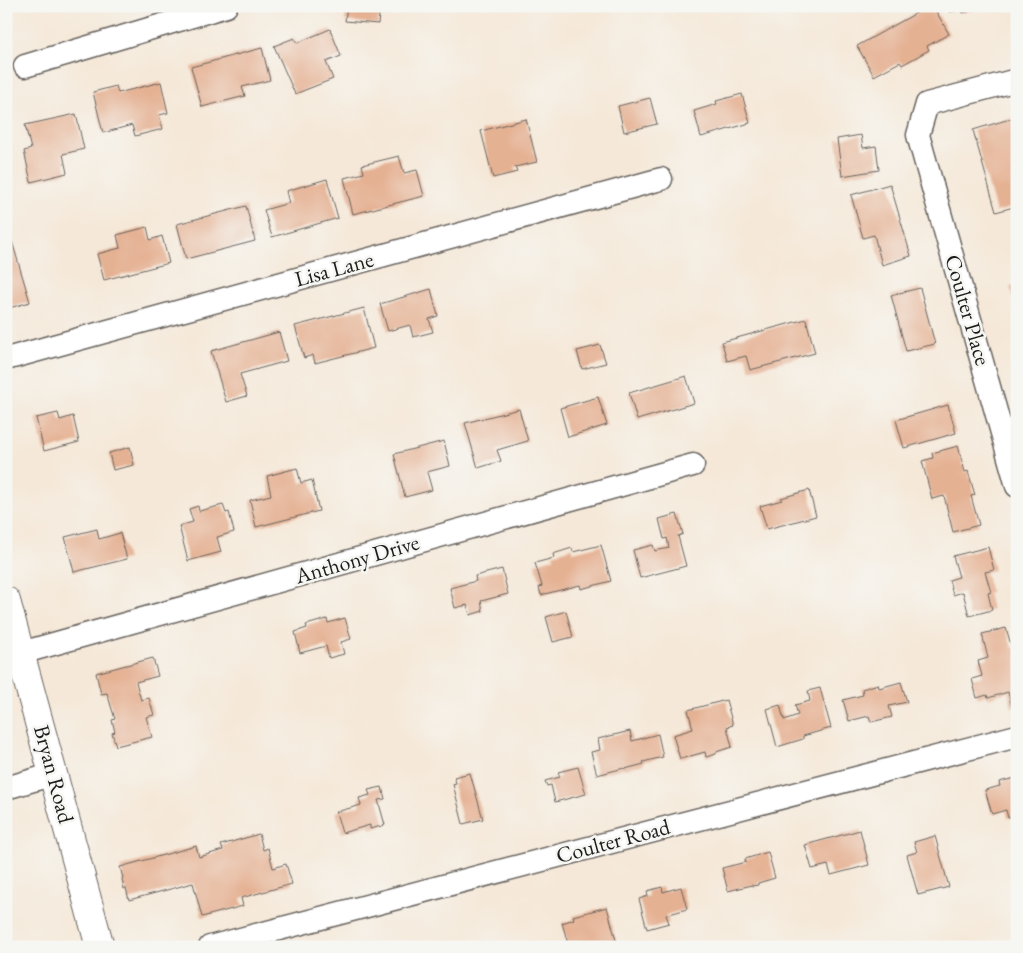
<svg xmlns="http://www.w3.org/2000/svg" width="1023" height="953" viewBox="0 0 1023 953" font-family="'EB Garamond',serif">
  <rect width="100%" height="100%" fill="#f6f6f2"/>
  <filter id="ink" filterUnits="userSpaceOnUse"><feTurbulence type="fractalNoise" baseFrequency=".02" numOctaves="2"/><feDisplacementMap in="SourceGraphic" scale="10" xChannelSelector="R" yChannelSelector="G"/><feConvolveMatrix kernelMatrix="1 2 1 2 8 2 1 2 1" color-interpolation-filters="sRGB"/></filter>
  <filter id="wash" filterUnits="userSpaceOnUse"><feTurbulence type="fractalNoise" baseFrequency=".0096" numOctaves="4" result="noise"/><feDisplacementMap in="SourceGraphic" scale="20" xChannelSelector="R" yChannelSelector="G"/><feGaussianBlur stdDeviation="1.12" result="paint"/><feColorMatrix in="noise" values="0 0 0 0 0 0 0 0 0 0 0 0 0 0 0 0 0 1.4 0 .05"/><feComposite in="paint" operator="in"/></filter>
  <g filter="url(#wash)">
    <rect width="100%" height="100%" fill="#f5e8d8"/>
    <g id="blocks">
      <path fill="#e5b193" d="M347,6H380L378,24L345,21Z
        M929,6H933L949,34L927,46L929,50L902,65L900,62L874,76L857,46Z
        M949,6H983V7L963,13L962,9L950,12Z
        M330,29L341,56L326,62L333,79L295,94L274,46L294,38L297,43Z
        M262,48L270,80L242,87L245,96L202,107L191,67Z
        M161,82L168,113L159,115L163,129L135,136L132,125L103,133L93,92L116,86L118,93Z
        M742,94L750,123L701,137L694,111L717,104L716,101Z
        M650,98L657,124L624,132L618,106Z
        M76,114L84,149L63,154L67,173L31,182L24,151L31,149L25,125Z
        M1013,118L1017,132V169H1016L1017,173V206L996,212L973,130Z
        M526,119L537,162L515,167L517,172L493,178L481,131Z
        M861,135L863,148L876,146L879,170L842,176L837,139Z
        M399,156L404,173L417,170L424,196L353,214L344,178L364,173L362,165Z
        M327,179L338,218L272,237L264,210L289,203L286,191Z
        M890,184L911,256L882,265L874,235L863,238L851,195Z
        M246,206L255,241L186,259L177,224Z
        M147,227L150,240L162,236L169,263L104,280L97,254L120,248L117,235Z
        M9,231L30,302L6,309V232Z
        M1017,285V311H1016L1010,286Z
        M920,288L935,344L906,351L891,295Z
        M431,289L438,316L429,319L433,332L413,337L410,325L388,331L380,304Z
        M364,308L374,348L315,363L313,355L304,358L295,326Z
        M806,319L815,353L750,370L746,356L727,361L722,342Z
        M279,332L287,361L240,374L247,396L226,402L211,351Z
        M600,345L606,363L582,369L577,351Z
        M686,376L694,403L637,420L629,393Z
        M598,397L607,425L568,437L560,408Z
        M948,405L956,433L904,448L896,420Z
        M519,409L528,441L497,450L501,461L478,468L465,423Z
        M58,413L60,420L73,416L79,442L44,451L36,418Z
        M444,441L450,466L427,472L432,490L405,497L394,454Z
        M958,446L965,472L968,471L975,495L971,496L979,525L953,532L944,496L932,499L922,461L933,458L932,453Z
        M130,447L134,465L113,470L109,453Z
        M297,468L301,483L312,480L319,511L256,527L250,500L271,495L267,476Z
        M809,490L816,516L767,529L760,506L782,500L781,498Z
        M223,505L226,513L229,512L234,532L217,537L221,552L188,561L179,526L193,522L189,509L198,506L199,511Z
        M677,514L683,534L678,536L686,566L640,578L633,550L653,545L655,551L669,548L667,538L664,539L659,519Z
        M97,529L99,539L120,533L127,559L74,572L65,537Z
        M601,545L611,581L581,589L580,585L541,595L539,587L542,586L535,563L554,558L553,554L572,548L573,552Z
        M988,547L994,570L985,572L991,592L988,593L992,610L969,616L963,592L953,595L949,580L959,577L953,556Z
        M502,569L508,594L481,601L483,611L470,615L467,605L455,608L450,588L476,581L475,576Z
        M566,611L573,637L553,642L546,617Z
        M345,618L351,639L341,642L344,654L329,658L326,646L300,653L295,632L307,628L306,625L327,619L328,623Z
        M1006,628L1012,648L1015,647L1017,654V706L1012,708L1008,692L988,698L987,695L977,698L972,679L982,676L978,661L988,658L982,634Z
        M153,658L158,676L136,682L141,700L149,698L154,715L146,717L152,737L116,746L112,733L115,732L112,720L115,719L107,693L101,694L96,673Z
        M901,682L907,702L889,706L892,717L871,722L869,716L849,721L843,700L863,695L862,689L878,684L879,688Z
        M820,688L831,728L803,736V739L777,747L767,709L780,705L784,720L798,715L795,705L810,701L808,691Z
        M726,700L733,725L727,727L732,747L716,752V754L706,757L705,752L680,759L673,735L693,729L688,710Z
        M630,731L632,741L658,734L663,757L643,762L644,764L625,769L624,768L597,775L591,752L600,750L598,739Z
        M578,767L586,794L555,802L551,785L547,786L545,781L560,777L558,772Z
        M470,773L483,819L463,824L453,784L456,783L454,777Z
        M1015,778L1017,781V816L1008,818L1006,810L992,814L985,790L1000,786L999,782Z
        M382,787L385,799L378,800L385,825L370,829V825L342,833L336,812L361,805L359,798L370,795L368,790Z
        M860,830L869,865L831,875L828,865L812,869L805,845Z
        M259,834L263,850L268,848L273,868L286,864L292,884L241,898L243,906L202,917L193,883L129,900L126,888L124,889L122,879L123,878L120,867L196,846L199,857L223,850L221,845Z
        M935,836L949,887L918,895L907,855L917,852L914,842Z
        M768,852L775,878L758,883V885L752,886V885L728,891L722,868L746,862L745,859Z
        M662,887L663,892L681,887L687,909L666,915L669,923L647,929L639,899L648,896L647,891Z
        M607,907L616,940L593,947H569L562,923L574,919L573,916Z"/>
    </g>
  </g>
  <g filter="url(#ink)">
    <use href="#blocks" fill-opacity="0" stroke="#68635e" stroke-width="1"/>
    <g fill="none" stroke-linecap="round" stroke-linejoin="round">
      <g stroke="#68635e" stroke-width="25">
        <path id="minor" d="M25,66L226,6
          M1017,80L927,104L918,135L1017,486
          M6,359L661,179
          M21,653L693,465
          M6,788L54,774
          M210,947L1017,736"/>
      </g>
      <g stroke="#68635e" stroke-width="30">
        <path id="tertiary" d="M6,601L100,947"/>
      </g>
      <use href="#minor" stroke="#fff" stroke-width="22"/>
      <use href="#tertiary" stroke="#fff" stroke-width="28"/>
    </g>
  </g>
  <g text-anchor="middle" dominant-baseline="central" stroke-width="5" stroke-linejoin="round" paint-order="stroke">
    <g font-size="22" fill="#1c1c1c" stroke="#f6f6f2">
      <text transform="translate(334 269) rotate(-15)">Lisa Lane</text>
      <text transform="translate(968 310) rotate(74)">Coulter Place</text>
      <text transform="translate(357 559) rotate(-16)">Anthony Drive</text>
      <text transform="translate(54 774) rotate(75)">Bryan Road</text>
      <text transform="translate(613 841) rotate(-15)">Coulter Road</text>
    </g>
  </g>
  <rect width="1023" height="953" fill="none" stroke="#f6f6f2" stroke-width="25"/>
</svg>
